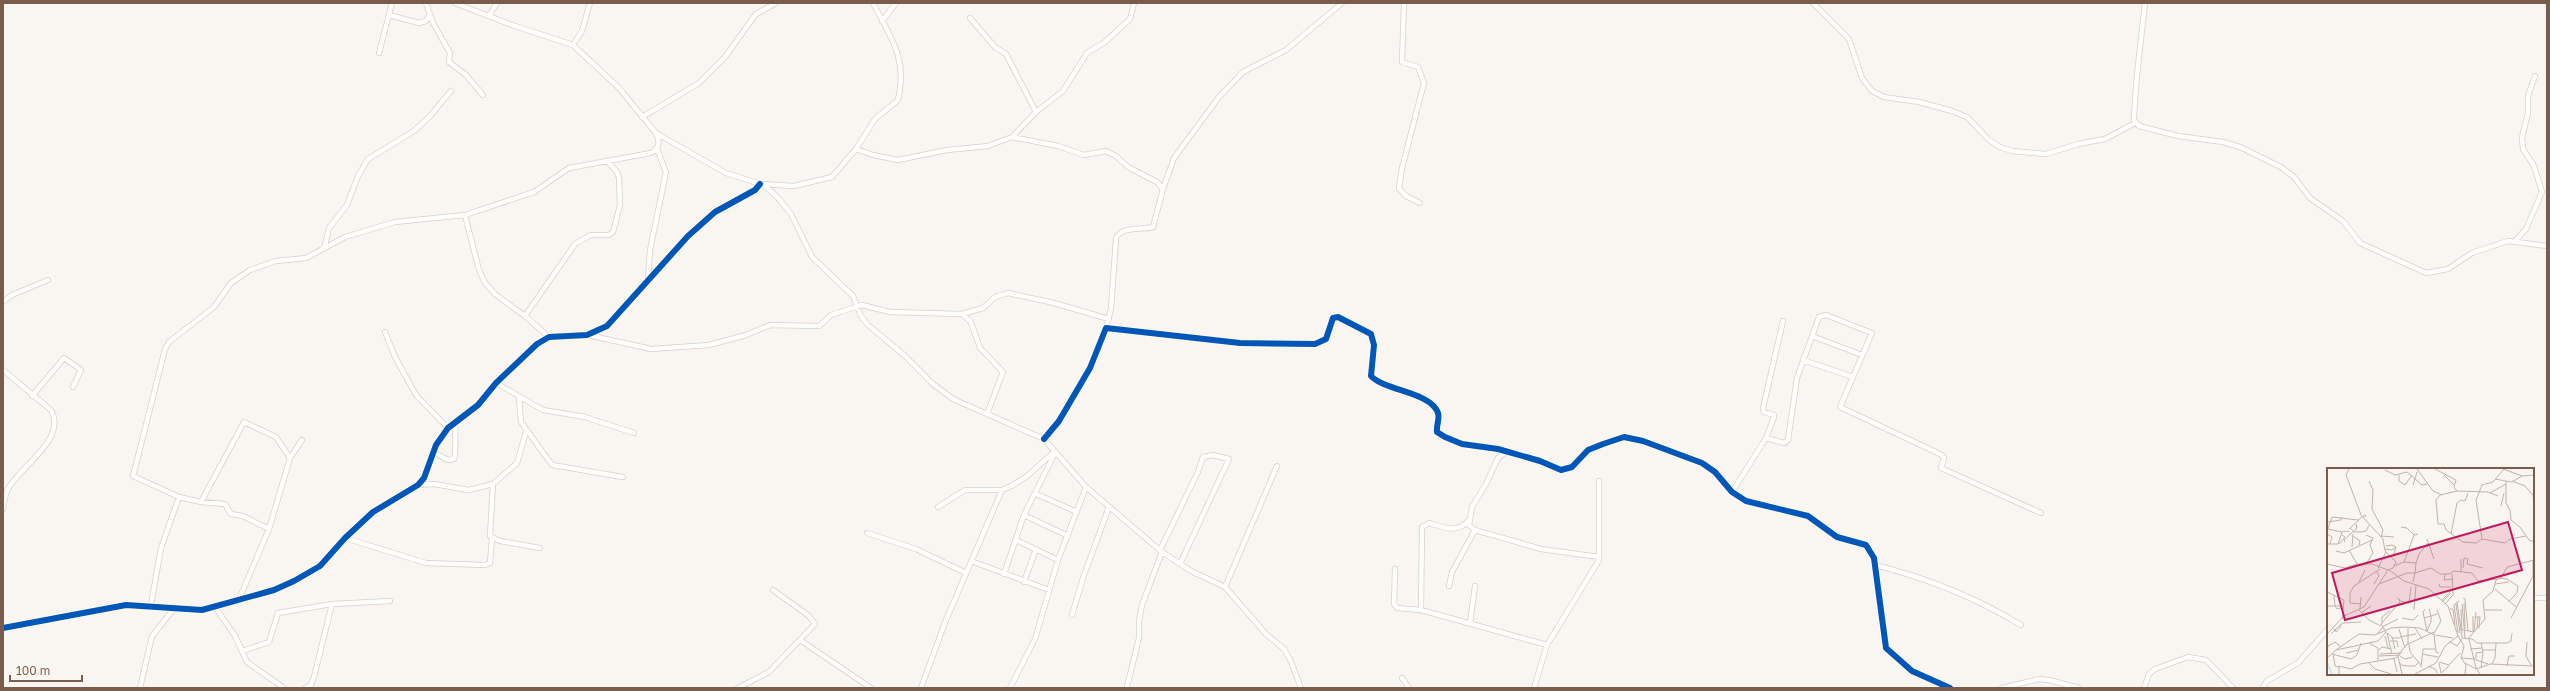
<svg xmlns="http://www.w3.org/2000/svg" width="2550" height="691" viewBox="0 0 2550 691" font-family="'Golos Text',sans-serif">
  <rect width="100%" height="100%" fill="#f9f5f0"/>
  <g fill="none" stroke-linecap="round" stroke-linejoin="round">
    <g stroke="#d7d1cb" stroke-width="6">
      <path id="minor" d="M426,3L433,23L450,53L449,62L466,75L483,95
        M455,3L512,25L573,45L619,88L656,133L726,173L760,184L794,186L832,177L856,149L875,119L898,100C908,59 891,38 873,3
        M1404,3L1402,62L1418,67L1424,83L1402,168L1399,188L1406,196L1420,203
        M1813,3L1849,39L1862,78L1872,91L1884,97L1919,102L1952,111L1967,117L1989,140L2000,147L2012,151L2046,154L2078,144L2105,139L2135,123
        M2145,3C2141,43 2135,80 2134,120L2139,126L2178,136L2223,142L2240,147L2281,167L2294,177L2310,198L2343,221L2360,243L2426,273L2448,269L2472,253L2508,241L2547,246
        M389,15L419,23L426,21L430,14
        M489,16L497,3
        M970,18L995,47L1006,54L1036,112
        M882,21L896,3
        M573,45L582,31L590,3
        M379,53L392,3
        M642,117L699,83L725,57L756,14L776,3
        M1012,137L1058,146L1084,155L1106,151L1116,156L1128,167L1157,182L1163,189L1153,227C1141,230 1122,226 1116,238L1111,309L1106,328
        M856,149L873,155L898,160L947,150L988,146L1012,137L1036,112L1063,91L1087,53L1105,42L1130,19L1134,3
        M764,185L779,199L791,214L812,257L853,296L861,316L868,325L904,355L933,384L953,399L1044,439L1086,487L1162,552L1191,571L1225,587L1266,634L1284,649L1290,659L1301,688
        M1163,189L1174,158L1219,97L1243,72L1286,50L1342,3
        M465,215L479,270L485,283L496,295L525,316L549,337
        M2516,240L2526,229L2542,192L2534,166L2523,149L2522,138L2528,113V96L2535,76
        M324,249L329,228L347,205L358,176L368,159L414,131L430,116L451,91
        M648,280L650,250L666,172L657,149
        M3,302L12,295L48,280
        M962,314L971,322L980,348L1003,372L987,414
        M525,316L575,244L591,235H609L613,232L620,205L619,178L617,172L607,161
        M385,332L395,357L416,395L448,428
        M588,335L651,349L709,345L746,335L770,325L819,326L831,315L862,305L890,312L962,314L983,308L995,297L1008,293L1054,303L1109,319
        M1812,336L1862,355
        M1803,360L1853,377
        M3,370L51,410C68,440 17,468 7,491C5,496 4,503 3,509
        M496,383L543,410L585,417L634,433
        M32,396L64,358L81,370L73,387
        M519,398L521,422L552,465L623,477
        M1766,438L1784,443L1788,440L1797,378L1819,317L1826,315L1872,333L1840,407L1942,455L1944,458L1941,468L2041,513
        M1044,439L1059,421L1090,368L1106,328L1240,343L1315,344L1326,339L1333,318L1338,317L1371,334L1374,345L1371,376C1385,391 1431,392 1438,413C1440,419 1436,425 1437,432L1445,437L1462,444L1498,449L1540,461L1561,470L1572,467L1588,450L1603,444L1624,437L1643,441L1702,463L1715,472L1732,492L1746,501L1808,516L1837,537L1866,545L1874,558L1886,648L1912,671L1950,688
        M433,452L448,460L454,459C457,454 454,431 456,421
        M1506,452L1498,458L1486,484L1472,507L1469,525L1475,530L1541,549L1599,557
        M493,484L490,536L500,541L540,548
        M418,485L434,484L469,490L493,484L517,463L526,432
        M1732,492L1766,438L1774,417V415L1764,412L1763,408L1783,321
        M1036,494L1077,512
        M201,502L244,422L276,437L290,458
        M938,507L965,490H1002L1011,486L1026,477L1054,452
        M1024,515L1068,536
        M269,529L243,516L231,514L225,504L201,502L179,497L133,476L165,349L169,342L214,307L231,283L250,270L276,261L306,258L345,237L395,222L465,215L534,192L569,168L651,153C660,147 660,142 656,133
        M867,533L916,549L966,573
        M345,538L426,563L485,565L490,563L492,538
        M1016,540L1058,560
        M1160,550L1198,472L1203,457L1213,455L1229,459L1180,564
        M971,561L1049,590
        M1875,565C1927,578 1975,597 2021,625
        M1395,569L1394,604L1397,608L1421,610L1547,645
        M1004,574L1024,515L1055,453
        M1024,582L1036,549
        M1449,586L1452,572L1475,530
        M1225,587L1277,466
        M240,597L269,529L290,458L302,440
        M2533,598H2547
        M151,605L161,548L179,497
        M215,607L235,636L247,662L284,688
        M1421,610L1422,527L1429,523C1443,527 1457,534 1468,521
        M1072,615L1084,575L1109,507
        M1470,623L1475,586
        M3,628L126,605L202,610L274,590L294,581L320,566L345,538L373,512L418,485L424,478L436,445L448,428L478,405L496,383L537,344L549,337L587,335L607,326L688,236L715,212L755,190L760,184
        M800,640L871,688
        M242,651L269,642L278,613L332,604L390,601
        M1402,678L1409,688
        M1127,687L1139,638V621L1142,605L1162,552
        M140,688L152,636L173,610
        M305,688L311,685L314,677L332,604
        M738,688L769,672L815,624L809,616L773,590
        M921,688L946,620L1002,490
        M1010,688L1035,639L1058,560L1086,487
        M1534,688L1547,645L1599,560V481
        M2002,688L2039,679L2049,680L2079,688
        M2144,688L2149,674L2155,669L2188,657L2206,660L2233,688
        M2262,688L2267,681L2298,663L2328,629"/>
    </g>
    <use href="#minor" stroke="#fefefd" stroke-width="4.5"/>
    <g stroke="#fffaf3" stroke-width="8">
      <path id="cycleway" d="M1044,439L1059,421L1090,368L1106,328L1240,343L1315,344L1326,339L1333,318L1338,317L1371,334L1374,345L1371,376C1385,391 1431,392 1438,413C1440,419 1436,425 1437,432L1445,437L1462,444L1498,449L1540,461L1561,470L1572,467L1588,450L1603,444L1624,437L1643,441L1702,463L1715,472L1732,492L1746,501L1808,516L1837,537L1866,545L1874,558L1886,648L1912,671L1950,688
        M3,628L126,605L202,610L274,590L294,581L320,566L345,538L373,512L418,485L424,478L436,445L448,428L478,405L496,383L537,344L549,337L587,335L607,326L688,236L715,212L755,190L760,184"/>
    </g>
    <use href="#cycleway" stroke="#0057b8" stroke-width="6"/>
  </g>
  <g transform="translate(2327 468)">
    <rect width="207" height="207" fill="#f9f5f0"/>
    <path fill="none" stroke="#d0e8ea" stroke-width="2" d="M0,195L5,206"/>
    <path fill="none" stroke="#c2b3aa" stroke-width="1" d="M90,1L106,23L115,27M108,1L129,12L127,19L130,23M176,1L195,8L207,7M177,1L166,14L155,17L149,32L155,71L178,75L183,71L199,68M58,2L68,7L80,4L95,17L100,16M72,7V13L78,17L85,7M117,7L127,17M168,11L179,13V35L183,42L184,52L193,59L202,72L207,74M42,13L46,22L45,41L56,62L54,69M179,13L185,14L195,8M185,13L198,18L206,27L207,34M86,17L90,4M163,25L179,16M174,38L177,25M1,54L14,52V49M74,59L80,60L87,67M23,60L27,64H34L39,63L42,57M1,61L15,64M22,61L32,52M0,63L5,49L31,52L38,47L39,49M0,66L5,69L3,76M124,66L130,35L134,32L138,33L141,25M39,67L46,70L43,77L46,85L39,96M26,68L33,73L32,77M54,68L67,69M100,71L107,91M155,71L149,75L136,74L119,62L117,56H111L109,32L113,27L130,23L161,24L171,28M18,74L17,72L30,60L29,56M0,76H11L15,64L22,63M12,76L18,69L15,67M59,78L65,77L69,79L66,89M25,79L26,66M58,81L65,82L69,79M22,82L30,96M9,83L17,85L45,72M77,94L89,95L88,105M89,95L92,86L101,75M0,96L18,100L30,96H45L61,102L66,100L69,94L58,83L56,71L34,47L19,7L22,1M67,98L77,94L87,67L91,66M51,100L59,84M136,100L137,90L141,91L140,96L156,100M62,102L77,113L102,121L121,138L131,168M134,104V91M118,106L117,112L126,111M173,110L180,111L191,118L190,125L182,133M32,114L38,102M86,114L88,105L104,100L113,106H122L127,103L145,105L151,113L170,111M47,116L52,108L50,104M52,116L80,105H88M112,116L113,119H124M168,116L182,114M168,121L189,139M0,124L17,132L15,151M7,128L8,138L10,141L14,140M136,130L138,131L141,163M73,133L82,135L84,119M114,133L124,123M0,134V149M115,134L124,125M130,134L134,161M137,135L138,161M34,136L23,135V125L27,118L53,101M118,136L126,127L125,106M129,136L133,165M135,136L138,170M0,138H15M33,141L34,129M98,141L96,144L100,163M123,141H126L128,157M134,141L135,170M32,142L42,152M87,142L89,117M158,142H175M34,145L44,138M149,149H153L152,160M75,150L86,152L91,147M97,150L104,148L102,141M184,150L206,108V93M42,152L54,158M55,154V149L63,143M13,157L16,155L34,154M81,160V177M88,160L95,171M72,161L78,180M132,161L147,164L149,144M150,161L151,149M100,163L104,154V148L110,146M146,163V148M59,164L54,156L72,135L73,132L70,130M60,165L65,186M60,165L66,170H73M131,165L127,137L132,133M0,166L17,148L37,139L61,102M4,166L12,158H14L9,164L8,162L6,161M50,166L57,158L71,151M106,167L114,153L110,142M108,167L126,170M58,168L61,180M65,169L68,181M73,169L89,166M135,170L145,171L150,175H180L184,173L185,165M141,171L158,151L156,132L166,123L169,112L174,110L180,99L207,92M142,171L149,200L153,206M63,173H70L71,179M123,174L130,178L135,171M200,174L199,188L204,197M42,175L51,180V192M154,175L156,184L154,200M82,177L83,184L94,197M143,181L155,180M0,182L1,178L8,174L13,178M9,182L32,166L48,167L64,160L78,159L93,160L107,167L109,184L112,185M52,182L55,179L64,181M155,182H168M19,185L32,182M5,186L24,191L30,187L34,175M6,186L8,198L12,199M53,186L75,185M95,186L111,189M52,188L73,187M71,188L75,206M73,188L78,191L86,189M0,190L9,182L51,173L59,164M134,190L148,191M67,191L70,204M149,192V185L156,184M149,192L161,196M72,194L74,197L81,198H88L92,194M112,194L122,197L133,185M42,195L48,201L64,206M112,195L114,205L122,198M138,195L149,201M165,196L168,190L169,175M101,198L108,201L110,205M180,198L182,188H188M94,199L96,181H109M149,201L163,196L207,198M12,206V198L24,201L33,196L69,190L79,177L107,164M88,206L109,195L118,178L131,168L137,178L134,190L139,197L138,206"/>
    <path fill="#c2185b" fill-opacity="0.15" stroke="#c2185b" stroke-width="2" d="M181,54L195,102L18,152L5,105Z"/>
    <rect width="207" height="207" fill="none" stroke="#7a5c4d" stroke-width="2"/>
  </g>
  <rect width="2550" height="691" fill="none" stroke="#7a5c4d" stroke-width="8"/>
  <path d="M10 675v6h72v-6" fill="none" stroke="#7a5c4d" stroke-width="2"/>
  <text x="16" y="675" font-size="12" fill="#7a5c4d" stroke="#fffaf3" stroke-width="3" paint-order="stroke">100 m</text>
</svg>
